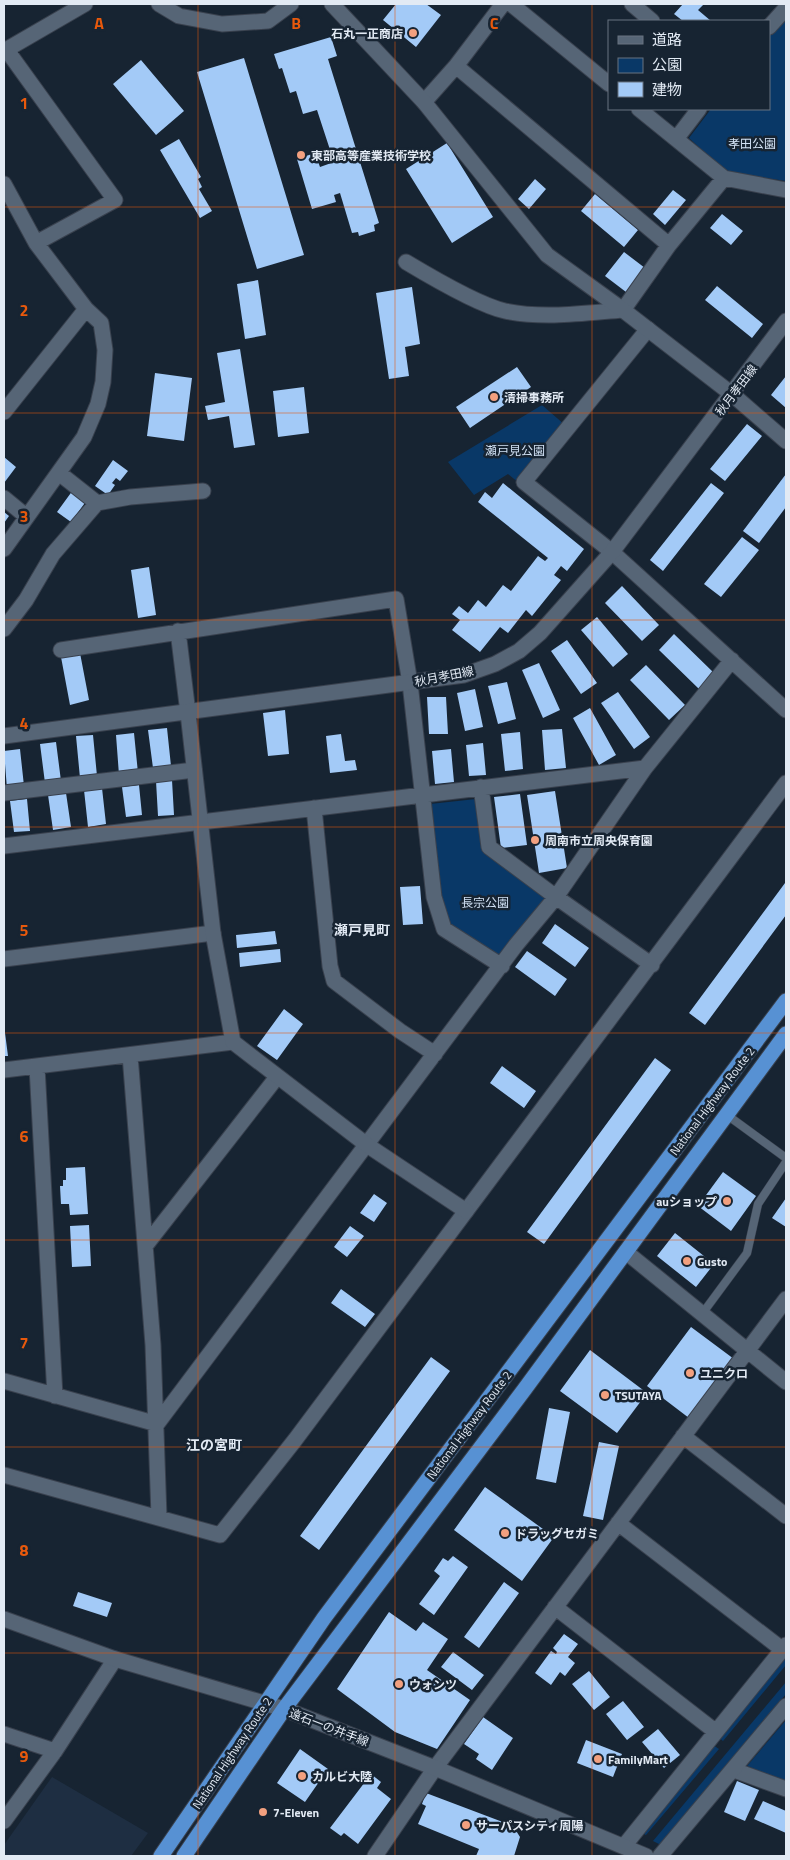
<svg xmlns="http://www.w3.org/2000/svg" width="790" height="1860" viewBox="0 0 790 1860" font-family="'Titillium Web','Noto Sans JP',sans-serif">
  <rect width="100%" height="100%" fill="#172432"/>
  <path fill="#1e2e42" d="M52,1777L148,1833L131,1856H4V1845Z"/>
  <path fill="#093867" d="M786,11V181L726,172L689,138L711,109H769V34Z
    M542,405L565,425L519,483L508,474L474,495L448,462Z
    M476,799L481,846L546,899L497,957L449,927L441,905L430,804Z
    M786,1656V1665L723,1741L718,1737Z
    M786,1682V1694L661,1845L653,1841Z
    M786,1720V1782L747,1766Z
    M713,1745L719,1749L646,1835L640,1832Z"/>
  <path fill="#a3caf7" d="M396,4H426L441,15L416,47L383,20Z
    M683,4H704L698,10L711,21H683L674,14Z
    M331,37L337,56L328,59L379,223L374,225L375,231L359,236L358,232L352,233L340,193L334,195L336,202L312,209L297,159L315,153L320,167L334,162L317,110L303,114L296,91L290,93L282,68L279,69L274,54Z
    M244,58L304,255L257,269L197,72Z
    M141,60L184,111L156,135L113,84Z
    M179,139L201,177L198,179L202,187L199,189L212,211L200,218L160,150Z
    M447,143L493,217L452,243L406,169Z
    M535,179L546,189L529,209L518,199Z
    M673,190L686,200L665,225L653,214Z
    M595,194L638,230L624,247L581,211Z
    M722,214L743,231L731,245L710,228Z
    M624,252L645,268L626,292L605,276Z
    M258,280L266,335L245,339L237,284Z
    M717,286L763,324L752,338L705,300Z
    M412,287L420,344L405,347L409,376L389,379L376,293Z
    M240,349L255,445L234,448L229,416L208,420L205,406L225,402L217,353Z
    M517,367L531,387L470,428L456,407Z
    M155,373L192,378L184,441L147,436Z
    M786,376V408L771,395Z
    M304,387L309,433L278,437L273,391Z
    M747,424L762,436L725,481L710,469Z
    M4,457L16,467L4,483Z
    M113,460L128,471L120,481L116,478L112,483L115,485L108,495L95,486Z
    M786,474V507L759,543L743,531Z
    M503,483L584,549L567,571L561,566L554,575L561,580L532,616L526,610L508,633L500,627L480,652L452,630L460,620L452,614L459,606L468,613L478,600L486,607L503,585L511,591L538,556L545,561L548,558L478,502L485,492L492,498Z
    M711,483L724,493L663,571L650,560Z
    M73,490L87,500L71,522L57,512Z
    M4,512L9,516L4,523Z
    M742,537L759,550L721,597L704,584Z
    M149,567L156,615L138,618L131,570Z
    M622,586L659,625L642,641L605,603Z
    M597,617L628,654L613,667L581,630Z
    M674,634L714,673L699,689L659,650Z
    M567,640L597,683L581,694L551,651Z
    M80,653L89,700L70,705L61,657Z
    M539,663L560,710L543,718L522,670Z
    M646,665L685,705L669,720L630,680Z
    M507,682L516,719L498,724L488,686Z
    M475,689L483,727L465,731L457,693Z
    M618,692L650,737L634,749L601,703Z
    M427,697H446L448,734H429Z
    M590,708L616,755L599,765L573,718Z
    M285,710L289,754L268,756L263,713Z
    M167,728L171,766L153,768L148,730Z
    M562,729L566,768L545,770L542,730Z
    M520,732L523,769L505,771L501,734Z
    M134,733L138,773L119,775L116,735Z
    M341,734L345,761L355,760L357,770L330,773L326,736Z
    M93,735L97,776L80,778L76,736Z
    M56,742L61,781L45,783L40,744Z
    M483,743L486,775L469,776L466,745Z
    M20,749L24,786L7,789L4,751Z
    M451,749L454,782L435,784L432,751Z
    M172,780L174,815L158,816L156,781Z
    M139,785L142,815L126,817L122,787Z
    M102,788L106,824L88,827L84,790Z
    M555,791L567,868L539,873L527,795Z
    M66,793L71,827L53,830L48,795Z
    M520,794L527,845L501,848L494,797Z
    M27,799L30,831L14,832L10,801Z
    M785,883L786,915L705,1025L689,1013Z
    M420,886L423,924L403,925L400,887Z
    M555,924L589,948L575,967L542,943Z
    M275,931L277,944L237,948L236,935Z
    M280,949L281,962L240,967L239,953Z
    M527,951L567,979L555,996L515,967Z
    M284,1009L303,1024L277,1060L257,1046Z
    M4,1025L8,1056H4Z
    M655,1058L671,1070L544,1244L527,1232Z
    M502,1066L536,1091L524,1108L490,1083Z
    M85,1167L88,1214L70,1215L69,1204H61L60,1186H63V1180H66V1168Z
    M723,1172L756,1196L731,1231L698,1206Z
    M374,1194L387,1203L374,1222L360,1213Z
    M786,1198V1227L772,1218Z
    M89,1225L91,1266L72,1267L70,1226Z
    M350,1226L364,1236L347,1257L334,1247Z
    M675,1233L714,1264L696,1287L657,1256Z
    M341,1289L375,1314L365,1327L331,1303Z
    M691,1327L734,1359L689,1418L647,1386Z
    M590,1350L647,1393L617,1433L560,1391Z
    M431,1357L450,1371L319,1550L300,1536Z
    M549,1408L570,1412L556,1483L536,1479Z
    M599,1442L619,1446L603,1520L583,1516Z
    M485,1487L554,1537L522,1581L454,1530Z
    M453,1556L468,1567L434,1615L419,1604L440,1576L434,1571L443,1558L448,1561Z
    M504,1582L519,1593L479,1648L464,1637Z
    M78,1592L112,1603L107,1617L73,1606Z
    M389,1612L416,1631L423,1622L448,1639L427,1670L470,1700L437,1749L395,1732L337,1689Z
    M564,1634L578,1644L568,1657L575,1663L565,1676L560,1672L551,1685L535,1673L551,1651L556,1654L557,1652L553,1648Z
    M453,1652L484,1675L472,1690L441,1667Z
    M589,1671L610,1697L594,1710L572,1684Z
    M623,1701L644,1727L627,1740L606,1714Z
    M483,1717L513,1738L492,1770L476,1759L479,1754L464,1744Z
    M658,1729L680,1755L664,1768L642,1742Z
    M586,1740L622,1754L613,1777L577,1763Z
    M300,1749L328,1769L305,1802L277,1783Z
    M371,1774L381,1782L377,1788L391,1799L358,1844L344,1833L341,1836L330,1828Z
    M737,1781L759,1790L745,1821L724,1812Z
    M426,1793L513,1826L520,1837L514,1856H476L479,1849L418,1824L426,1806L422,1804Z
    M763,1801L786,1811V1833L754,1819Z"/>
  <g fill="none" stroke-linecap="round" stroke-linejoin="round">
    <g stroke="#39414e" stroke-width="9">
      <path id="service" d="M727,1115L786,1158
        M702,1314L747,1253L758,1204L786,1162"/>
    </g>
    <g stroke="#39414e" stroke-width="17">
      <path id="minor" d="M159,4L179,16L222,24L268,21L291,4
        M511,4L609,84
        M632,4L652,21
        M769,27L786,8
        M6,49L115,200L36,243
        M4,51L85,4
        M456,66L669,245
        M424,102L456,66L503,4
        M639,109L724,178L786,190
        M676,139L699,109
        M4,184L36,243L86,309L101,323L105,350L103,382L98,404L84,437L4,549
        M406,262C431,277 478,305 505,311C543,319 585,313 623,310L669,245L724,178
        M648,329L524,482L612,552L786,710
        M4,412L86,309
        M59,473L97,503L130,497L203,491
        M4,498L27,517
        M4,629L26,600L53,554L97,503
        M178,631L188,713
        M61,650L396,599L410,683L434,897L444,929L502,966
        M481,787L489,847L556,897L652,965
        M4,793L194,770
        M314,808L330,966L334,981L400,1031L435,1054
        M4,846L645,768
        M4,959L213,933
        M130,1055L153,1345L159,1517
        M37,1067L55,1396
        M4,1070L233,1042
        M146,1245L277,1077
        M626,1252L786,1382
        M4,1381L157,1424
        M157,1424L516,945L556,897L645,768L732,660
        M683,1436L786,1516
        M4,1475L220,1535L295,1440L786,783
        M618,1523L783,1650
        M555,1607L716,1732
        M4,1734L55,1751
        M734,1770L786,1789
        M4,1821L55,1751L115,1659
        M624,1846L786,1645
        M375,1856L435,1768L786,1299"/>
    </g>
    <g stroke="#39414e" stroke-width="17">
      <path id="tertiary" d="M332,4L424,102L547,255L623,310L733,395L786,441
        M188,713L213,933L233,1042L367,1145L466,1211
        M4,736L464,675L495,664L519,651L540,633L612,552L786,321
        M4,1619L115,1659L284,1709L435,1768L646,1856
        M660,1856L786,1706"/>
    </g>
    <g stroke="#39414e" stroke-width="17">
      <path id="trunk" d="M161,1856L324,1618L786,1001
        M184,1856L284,1709L524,1390L786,1034"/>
    </g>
    <use href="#service" stroke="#566576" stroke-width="8"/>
    <use href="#minor" stroke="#566576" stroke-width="15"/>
    <use href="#tertiary" stroke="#566576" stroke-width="15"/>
    <use href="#trunk" stroke="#5791d3" stroke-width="15"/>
  </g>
  <path fill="none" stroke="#e8590c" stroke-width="1" stroke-opacity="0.55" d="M198,4V1856M395,4V1856M592,4V1856M4,207H786M4,413H786M4,620H786M4,827H786M4,1033H786M4,1240H786M4,1447H786M4,1653H786"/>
  <g fill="#f2a07f" stroke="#172432" stroke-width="2">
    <circle cx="413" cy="33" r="5"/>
    <circle cx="301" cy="155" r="5"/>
    <circle cx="494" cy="397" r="5"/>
    <circle cx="535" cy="840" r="5"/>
    <circle cx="727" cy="1201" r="5"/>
    <circle cx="687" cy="1261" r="5"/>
    <circle cx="690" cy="1373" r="5"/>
    <circle cx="605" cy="1395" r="5"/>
    <circle cx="505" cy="1533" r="5"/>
    <circle cx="399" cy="1684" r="5"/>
    <circle cx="598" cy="1759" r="5"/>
    <circle cx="302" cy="1776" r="5"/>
    <circle cx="263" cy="1812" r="5"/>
    <circle cx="466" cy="1825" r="5"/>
  </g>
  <g text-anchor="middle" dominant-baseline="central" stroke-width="5" stroke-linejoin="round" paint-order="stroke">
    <g font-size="12" font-weight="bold" fill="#e2eaf4" stroke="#172432" text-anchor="start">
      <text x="403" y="33" text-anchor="end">石丸一正商店</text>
      <text x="311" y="155">東部高等産業技術学校</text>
      <text x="504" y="397">清掃事務所</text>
      <text x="545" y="840">周南市立周央保育園</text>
      <text x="717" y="1201" text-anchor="end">auショップ</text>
      <text x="697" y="1261">Gusto</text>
      <text x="700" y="1373">ユニクロ</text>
      <text x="615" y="1395">TSUTAYA</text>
      <text x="515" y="1533">ドラッグセガミ</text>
      <text x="409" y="1684">ウォンツ</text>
      <text x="608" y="1759">FamilyMart</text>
      <text x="312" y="1776">カルビ大陸</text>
      <text x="273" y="1812">7-Eleven</text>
      <text x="476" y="1825">サーパスシティ周陽</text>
    </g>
    <g font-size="12" fill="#d2e2f5" stroke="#172432">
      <text x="752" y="143">孝田公園</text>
      <text x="515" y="450">瀬戸見公園</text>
      <text x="485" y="902">長宗公園</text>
    </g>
    <g font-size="12" fill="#e2eaf4" stroke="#172432">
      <text transform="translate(736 390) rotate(-53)">秋月孝田線</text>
      <text transform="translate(444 676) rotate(-11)">秋月孝田線</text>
      <text transform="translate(712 1101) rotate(-53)">National Highway Route 2</text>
      <text transform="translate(469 1425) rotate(-53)">National Highway Route 2</text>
      <text transform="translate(329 1727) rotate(21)">遠石一の井手線</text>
      <text transform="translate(232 1753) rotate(-56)">National Highway Route 2</text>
    </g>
    <g font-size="14" font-weight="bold" fill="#e2eaf4" stroke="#172432">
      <text x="362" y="929">瀬戸見町</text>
      <text x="214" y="1444">江の宮町</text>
    </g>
  </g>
  <g font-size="16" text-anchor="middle" font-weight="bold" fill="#e8590c" stroke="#172432" stroke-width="5" stroke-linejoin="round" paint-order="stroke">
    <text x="99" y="29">A</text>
    <text x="296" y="29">B</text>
    <text x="494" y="29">C</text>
    <text x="24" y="109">1</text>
    <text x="24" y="316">2</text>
    <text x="24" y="522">3</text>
    <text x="24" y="729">4</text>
    <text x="24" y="936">5</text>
    <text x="24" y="1142">6</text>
    <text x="24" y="1349">7</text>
    <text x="24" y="1556">8</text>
    <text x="24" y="1762">9</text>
  </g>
  <rect width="790" height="1860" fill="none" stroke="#e2eaf4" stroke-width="10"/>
  <rect x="608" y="20" width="162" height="90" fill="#172432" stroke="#687380"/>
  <rect x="618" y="36" width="25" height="8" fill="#566576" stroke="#687380"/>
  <text x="652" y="45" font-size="15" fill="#e2eaf4">道路</text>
  <rect x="618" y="58" width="25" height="15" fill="#093867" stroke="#687380"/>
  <text x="652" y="70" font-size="15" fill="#e2eaf4">公園</text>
  <rect x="618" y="82" width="25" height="15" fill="#a3caf7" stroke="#687380"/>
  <text x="652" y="95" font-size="15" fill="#e2eaf4">建物</text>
</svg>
